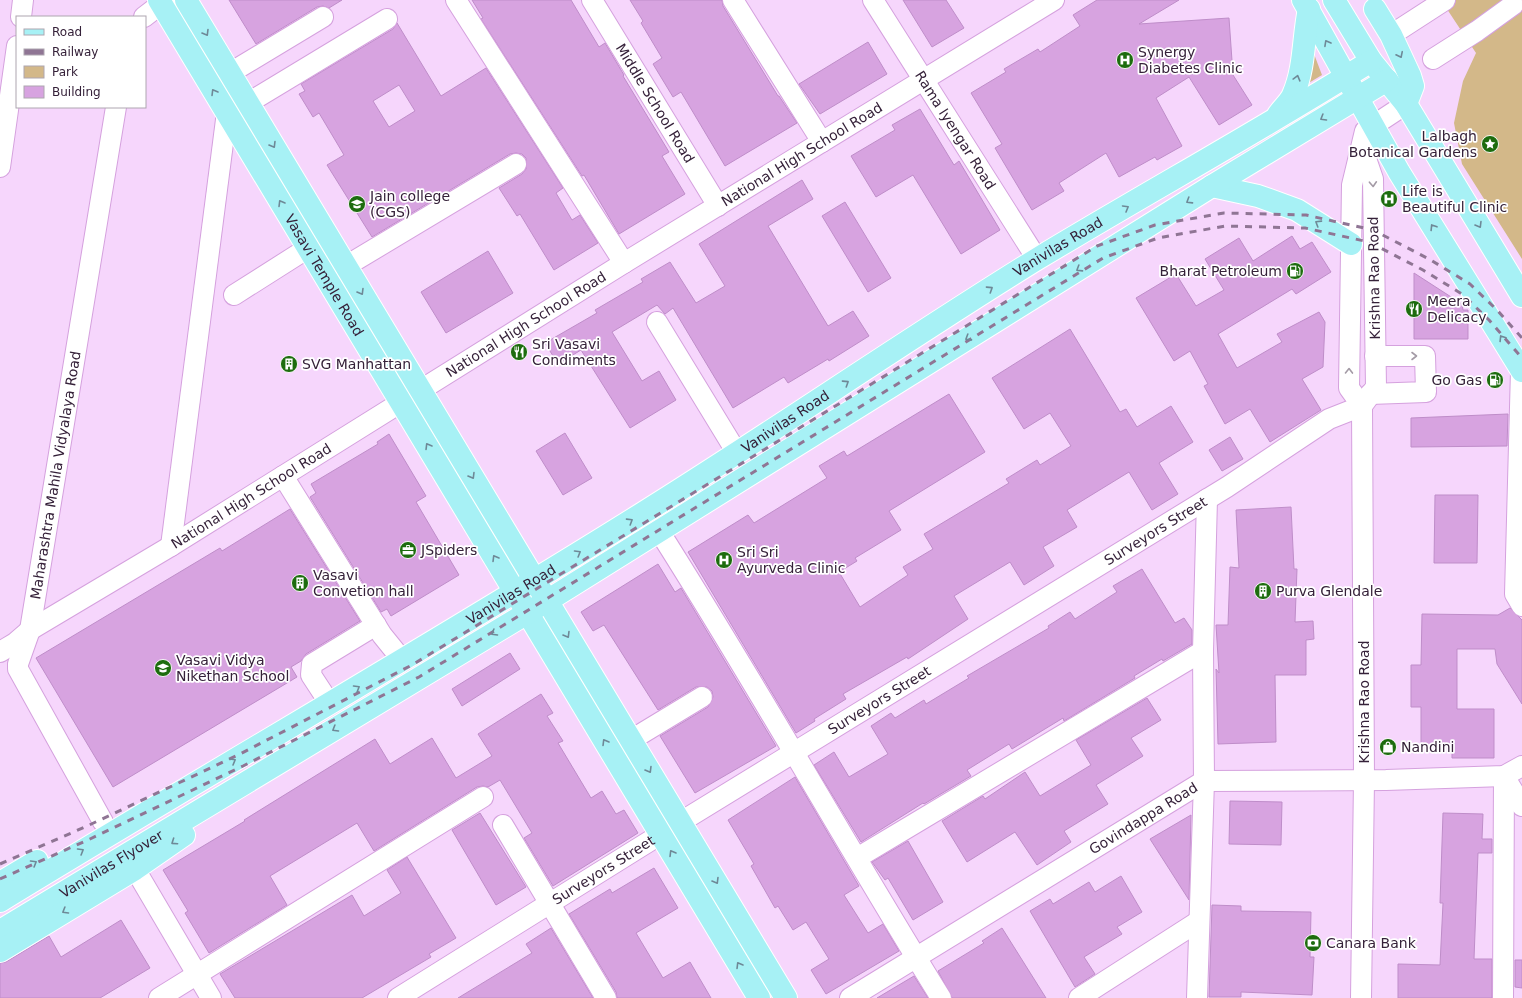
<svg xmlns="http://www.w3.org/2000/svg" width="1522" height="998" viewBox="0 0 1522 998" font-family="'DejaVu Sans',sans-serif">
  <rect width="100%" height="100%" fill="#f6d6fc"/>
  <path fill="#d3b889" d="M1441,0H1522V259L1462,164L1454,123L1463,81L1476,53Z
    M1314,54L1322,75L1307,84Z"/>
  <path fill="#d7a3e0" stroke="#bf8dc9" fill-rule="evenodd" d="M229,0H342L329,8L323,6L317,7L256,44Z
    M472,0H571L599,47L605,43L624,75L623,76L669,152L662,156L685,194L619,234L584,175L582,176L481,19L483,18Z
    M630,0H722L723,6L778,96H779L797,123L725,166L681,92L673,97L653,64L662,58L641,23L643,21Z
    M903,0H946L964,28L932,47Z
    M1097,0H1179L1139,24L1229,18L1233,75L1252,105L1219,125L1189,77L1156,98L1182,146L1157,160L1155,157L1119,177L1106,153L1059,183L1064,191L1032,210L995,148L1002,144L971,93L1006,72L1004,69L1038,49L1040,52L1080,26L1073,15Z
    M397,23L441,96L486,68L563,188L556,193L572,220L580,215L598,243L554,270L520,214L517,216L499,188L522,174L526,169V158L522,154L516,153L510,154L372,237L327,165L344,155L319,113L313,117L299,94L305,91L301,84L393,29ZM399,85L415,111L389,127L373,101Z
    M868,42L887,74L820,114L799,84Z
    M920,109L954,165L959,161L1000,230L961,254L913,175L876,197L851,156L895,130L892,125Z
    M802,180L813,199L768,226L828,326L853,311L869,336L829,361L828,359L788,383L784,377L733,408L673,308L665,314L657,305L612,332L642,381L659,371L676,400L630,428L581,350L558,364L545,343L597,313L595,310L643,282L641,279L670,262L696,303L725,286L699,244Z
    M845,202L891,278L868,292L822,216Z
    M1292,236L1300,249L1312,242L1331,272L1296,294L1292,289L1218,334L1237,368L1282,342L1277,334L1319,312L1325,322L1323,367L1302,379L1321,410L1270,442L1250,409L1225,424L1204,386L1208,384L1190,351L1174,361L1136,298L1176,274L1196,306L1224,290L1205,259L1239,238L1253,261Z
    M488,251L513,293L446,333L421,292Z
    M1414,273L1462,304L1463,310H1468V339H1414Z
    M1070,329L1120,412L1126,409L1137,427L1171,406L1193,442L1159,463L1178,494L1152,510L1129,472L1067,510L1077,527L1043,547L1054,566L1024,585L1010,562L954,596L968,619L908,659L907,657L843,694L846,699L814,719L815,721L796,733L688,552L748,515L754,523L827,478L819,466L844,451L847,456L949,394L985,452L889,511L901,530L855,558L857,561L839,572L860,607L908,575L903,567L933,549L924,534L1009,483L1006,479L1037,460L1040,465L1071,446L1050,413L1024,429L992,378Z
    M1508,414L1507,446L1411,447V418Z
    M565,433L592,478L563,495L536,451Z
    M389,434L426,496L416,502L459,575L391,616L387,609L381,612L310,497L316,493L311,484L378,444L377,442Z
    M1230,437L1243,459L1222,471L1209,450Z
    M1435,495H1478L1477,563H1434Z
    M1291,507L1294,569H1297L1295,622L1313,621L1314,639L1306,640V675H1275L1276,742L1218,744L1216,669L1219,673L1216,625H1228L1230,567L1239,568L1236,510Z
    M290,509L360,621L306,654L301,661L291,667L297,677L113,787L36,658L220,548L222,551Z
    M658,564L675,592L681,588L776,746L695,793L660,736L708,707L713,697L712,691L707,687H696L658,710L604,625L593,631L581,612Z
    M1142,569L1175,623L1184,618L1192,630V644L1163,661L1162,659L1134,676L1135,678L1064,721L1063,718L1012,749L1009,744L967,770L971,776L924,804L923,803L861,842L814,765L834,752L849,777L888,754L871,726L891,713L895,718L924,700L926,704L969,678L967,676L1049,628L1048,626L1070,612L1075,619L1117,592L1113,586Z
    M1510,608L1522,620V704L1497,664L1495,649H1457V709H1494V758H1452V746H1421V707H1411V665H1421L1422,614L1498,615Z
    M510,653L520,669L462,706L452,689Z
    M541,694L553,713L547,716L563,741L558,743L591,798L602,791L616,814L624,810L638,833L553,886L524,838L532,833L500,780L488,787L483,786L477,787L374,851L357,823L270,876L287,905L209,953L185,913L188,911L163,870L245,821L244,820L375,739L390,764L432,738L456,778L492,756L478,734Z
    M1147,698L1161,720L1131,738L1143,756L1096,785L1108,804L1064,831L1071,842L1037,865L1015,832L967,862L942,821L983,796L985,799L1025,772L1040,796L1091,765L1076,740Z
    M795,777L859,886L844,895L868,933L883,924L899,951L826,994L811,970L829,959L806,922L793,930L778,906L775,908L751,866L754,864L728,820Z
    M1230,801L1282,802L1281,845L1229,844Z
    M480,813L526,887L496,905L452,830Z
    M1443,813L1483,814L1482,839H1492V853H1478L1474,959H1492V998H1398V964L1440,965L1443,903H1440Z
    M1191,815L1189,900L1150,839Z
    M908,841L943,902L913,920L888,878L885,880L872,862Z
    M407,857L456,938L429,954L431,957L362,998H235L220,974L352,895L364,916L401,893L387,870Z
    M654,868L678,908L636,933L663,978L690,962L711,998H617L616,992L569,914L610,889L612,893Z
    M1121,876L1142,912L1117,927L1122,934L1084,957L1095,974L1075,987L1030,911L1050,899L1053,904L1089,882L1095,892Z
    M1212,905L1241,906V911L1311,912L1310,957H1314L1312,995L1241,992V997H1209Z
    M121,920L150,968L100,998H0V963L6,962L49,936L61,957Z
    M551,928L593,998H458L532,953L526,944Z
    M1002,928L1046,998H952L938,971L984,943L982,941Z
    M1515,960H1522V988L1515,987Z
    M914,976L928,998H877Z"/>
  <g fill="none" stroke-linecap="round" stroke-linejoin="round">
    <g stroke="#d5a1de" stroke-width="22">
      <g id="minor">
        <path d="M456,0L624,263"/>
        <path id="s1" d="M592,0L718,206"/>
        <path d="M733,0L822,142"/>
        <path id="s2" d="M873,0L1037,259"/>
        <path d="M21,17L23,0"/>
        <path d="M144,17L166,0"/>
        <path d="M1391,35L1445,0"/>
        <path d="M1433,59L1477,31L1513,5"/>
        <path d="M230,73L323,17"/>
        <path d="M248,103L387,19"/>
        <path d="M0,167L17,46"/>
        <path d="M346,266L516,164"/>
        <path d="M234,295L308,248"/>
        <path d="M657,322L737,453"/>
        <path d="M1521,370L1515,594L1522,606"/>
        <path d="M1370,394L1426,392L1425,356H1375"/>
        <path d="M1362,406L1376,387L1373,179L1362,147"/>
        <path d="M283,476L382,635L403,661"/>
        <path d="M659,531C757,685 845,843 941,998"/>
        <path d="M171,546L227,112"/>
        <path id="s3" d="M0,652L15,643L30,630L171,546L624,263L1054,0"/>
        <path d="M330,704L311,675L312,664L376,625"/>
        <path d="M631,740L702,697"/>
        <path d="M1504,776L1522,806"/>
        <path id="s4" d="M103,822L18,669V664L30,630L116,107"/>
        <path d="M503,825L606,998"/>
        <path d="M857,858L1203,651"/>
        <path d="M135,869L211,998"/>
        <path d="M159,998L483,797"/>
        <path id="s5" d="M398,998L661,834L1227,487L1329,419L1362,406"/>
        <path id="s6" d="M850,998L1204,781L1386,780L1504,776L1522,766"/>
        <path d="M1079,998L1199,921"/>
        <path d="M1197,998L1204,781L1203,651L1207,499"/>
        <path d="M1361,998L1364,780L1362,406L1349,388L1352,185L1365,131L1406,104"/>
        <path d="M1503,998L1504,776"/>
      </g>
    </g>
    <g stroke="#fff" stroke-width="24">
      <g id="major">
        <path id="s7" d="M159,0L759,998"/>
        <path d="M186,0L786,998"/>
        <path d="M1303,0L1399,172L1522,371"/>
        <path d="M1334,0L1371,61L1406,104L1522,296"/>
        <path d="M1375,9L1391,35L1410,76L1413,86L1406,104"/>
        <path d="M1278,115C1282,109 1290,102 1293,95C1305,68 1303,37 1309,9"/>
        <path d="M1212,186L1258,196L1297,210L1351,244"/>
        <path d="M0,883L37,861"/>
        <path id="s8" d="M0,901C214,770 431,646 643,513C776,430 904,341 1037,259C1148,192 1261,130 1371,61"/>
        <path id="s9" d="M0,931L547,601L1212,186L1387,80"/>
        <path d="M0,951L135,869L184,835"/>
      </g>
    </g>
    <use href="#minor" stroke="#fff" stroke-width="20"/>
    <use href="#major" stroke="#a7f1f5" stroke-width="22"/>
    <path stroke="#8f7594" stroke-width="3" stroke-dasharray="7 7" stroke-linecap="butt" d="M0,864L85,827L238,755L412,665L1097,246L1155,225L1224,213L1306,215L1373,230L1429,259L1470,284L1498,311L1522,338
      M0,879L90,839L243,766L419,677L1103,258L1158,238L1225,226L1305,228L1369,242L1423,270L1462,294L1489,320L1522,358"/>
  </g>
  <defs><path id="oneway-chevron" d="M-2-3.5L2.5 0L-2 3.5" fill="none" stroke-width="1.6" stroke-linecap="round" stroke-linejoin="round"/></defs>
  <g stroke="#6e8997">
    <use href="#oneway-chevron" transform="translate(206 33) rotate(59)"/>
    <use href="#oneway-chevron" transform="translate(1327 43) rotate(-119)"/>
    <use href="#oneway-chevron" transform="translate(1400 55) rotate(64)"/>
    <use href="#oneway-chevron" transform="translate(1297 78) rotate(-75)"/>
    <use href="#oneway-chevron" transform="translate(214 92) rotate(-121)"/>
    <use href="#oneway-chevron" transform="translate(1323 118) rotate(149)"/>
    <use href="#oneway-chevron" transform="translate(273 145) rotate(59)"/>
    <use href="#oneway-chevron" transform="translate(1189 201) rotate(148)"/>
    <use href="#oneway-chevron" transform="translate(281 203) rotate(-121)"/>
    <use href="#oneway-chevron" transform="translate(1126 208) rotate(-30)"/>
    <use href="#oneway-chevron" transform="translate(1318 223) rotate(-148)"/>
    <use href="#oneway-chevron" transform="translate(1479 225) rotate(59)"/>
    <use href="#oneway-chevron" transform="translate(1433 227) rotate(-122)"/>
    <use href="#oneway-chevron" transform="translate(1079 269) rotate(148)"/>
    <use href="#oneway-chevron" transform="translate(990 289) rotate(-33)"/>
    <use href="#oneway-chevron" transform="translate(361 292) rotate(59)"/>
    <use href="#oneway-chevron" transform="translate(968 338) rotate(148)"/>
    <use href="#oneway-chevron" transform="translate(1502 338) rotate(-122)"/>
    <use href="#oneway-chevron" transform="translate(846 383) rotate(-33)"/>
    <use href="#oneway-chevron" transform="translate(428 446) rotate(-121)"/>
    <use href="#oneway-chevron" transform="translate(472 476) rotate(59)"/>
    <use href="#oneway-chevron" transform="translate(630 521) rotate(-32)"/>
    <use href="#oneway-chevron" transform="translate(578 553) rotate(-31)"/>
    <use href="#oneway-chevron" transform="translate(495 558) rotate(-121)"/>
    <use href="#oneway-chevron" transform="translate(494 633) rotate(149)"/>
    <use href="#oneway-chevron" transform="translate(567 635) rotate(59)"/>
    <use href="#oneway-chevron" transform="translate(357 688) rotate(-31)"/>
    <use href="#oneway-chevron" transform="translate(335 729) rotate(149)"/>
    <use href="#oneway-chevron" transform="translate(605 742) rotate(-121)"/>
    <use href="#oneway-chevron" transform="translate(233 761) rotate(-30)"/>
    <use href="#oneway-chevron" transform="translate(649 770) rotate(59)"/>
    <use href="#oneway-chevron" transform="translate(174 842) rotate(146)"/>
    <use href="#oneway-chevron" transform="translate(81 851) rotate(-31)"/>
    <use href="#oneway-chevron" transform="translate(672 853) rotate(-121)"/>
    <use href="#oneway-chevron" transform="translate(34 863) rotate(-31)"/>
    <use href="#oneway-chevron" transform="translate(716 881) rotate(59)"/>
    <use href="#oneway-chevron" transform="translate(65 911) rotate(149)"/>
    <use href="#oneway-chevron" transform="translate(739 965) rotate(-121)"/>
  </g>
  <g stroke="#a49ba6">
    <use href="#oneway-chevron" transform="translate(1373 184) rotate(87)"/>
    <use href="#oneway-chevron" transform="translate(1414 356)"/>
    <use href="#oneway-chevron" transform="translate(1349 371) rotate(-89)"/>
  </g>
  <defs>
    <g id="hospital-disc" transform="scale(0.9)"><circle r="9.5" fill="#1d6c0e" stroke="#fff"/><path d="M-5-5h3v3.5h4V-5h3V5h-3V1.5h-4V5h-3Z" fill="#fff"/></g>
    <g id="sight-disc" transform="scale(0.9)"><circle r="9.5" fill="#1d6c0e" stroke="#fff"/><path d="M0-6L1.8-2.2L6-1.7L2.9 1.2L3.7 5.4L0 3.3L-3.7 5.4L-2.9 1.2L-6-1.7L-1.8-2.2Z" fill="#fff"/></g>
    <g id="university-disc" transform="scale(0.9)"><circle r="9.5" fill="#1d6c0e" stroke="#fff"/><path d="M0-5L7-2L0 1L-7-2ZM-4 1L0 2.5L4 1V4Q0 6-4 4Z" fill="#fff"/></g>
    <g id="fuel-disc" transform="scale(0.9)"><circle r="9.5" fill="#1d6c0e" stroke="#fff"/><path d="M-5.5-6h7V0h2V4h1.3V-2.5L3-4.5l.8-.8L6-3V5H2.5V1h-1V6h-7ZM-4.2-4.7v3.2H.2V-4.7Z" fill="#fff"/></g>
    <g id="restaurant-disc" transform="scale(0.9)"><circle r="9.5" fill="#1d6c0e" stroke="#fff"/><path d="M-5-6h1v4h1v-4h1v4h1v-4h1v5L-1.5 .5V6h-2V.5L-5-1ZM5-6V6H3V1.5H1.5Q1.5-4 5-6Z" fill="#fff"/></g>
    <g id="building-disc" transform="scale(0.9)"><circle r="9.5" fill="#1d6c0e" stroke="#fff"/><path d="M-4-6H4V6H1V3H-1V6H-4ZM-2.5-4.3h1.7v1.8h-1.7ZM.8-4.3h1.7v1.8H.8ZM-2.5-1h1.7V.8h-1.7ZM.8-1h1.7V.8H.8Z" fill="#fff"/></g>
    <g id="office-disc" transform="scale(0.9)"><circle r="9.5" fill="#1d6c0e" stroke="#fff"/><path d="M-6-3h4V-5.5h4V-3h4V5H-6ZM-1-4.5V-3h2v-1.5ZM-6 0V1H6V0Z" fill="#fff"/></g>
    <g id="school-disc" transform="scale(0.9)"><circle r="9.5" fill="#1d6c0e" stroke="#fff"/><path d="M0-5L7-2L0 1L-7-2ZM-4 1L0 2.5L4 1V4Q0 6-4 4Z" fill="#fff"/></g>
    <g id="shop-disc" transform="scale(0.9)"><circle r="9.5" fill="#1d6c0e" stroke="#fff"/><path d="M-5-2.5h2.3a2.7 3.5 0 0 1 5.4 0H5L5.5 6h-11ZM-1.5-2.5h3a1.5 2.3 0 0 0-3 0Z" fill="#fff"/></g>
    <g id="bank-disc" transform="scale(0.9)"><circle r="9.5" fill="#1d6c0e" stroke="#fff"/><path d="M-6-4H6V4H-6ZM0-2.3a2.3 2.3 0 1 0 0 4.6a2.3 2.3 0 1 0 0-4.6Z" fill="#fff"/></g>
  </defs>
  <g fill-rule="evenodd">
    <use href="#hospital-disc" x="1125" y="60"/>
    <use href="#sight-disc" x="1490" y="144"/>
    <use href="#hospital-disc" x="1389" y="199"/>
    <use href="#university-disc" x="357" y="204"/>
    <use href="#fuel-disc" x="1295" y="271"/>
    <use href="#restaurant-disc" x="1414" y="309"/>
    <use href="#restaurant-disc" x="519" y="352"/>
    <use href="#building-disc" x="289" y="364"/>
    <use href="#fuel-disc" x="1495" y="380"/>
    <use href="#office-disc" x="408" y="550"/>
    <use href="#hospital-disc" x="724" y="560"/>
    <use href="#building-disc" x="300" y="583"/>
    <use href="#building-disc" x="1263" y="591"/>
    <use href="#school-disc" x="163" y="668"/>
    <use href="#shop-disc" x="1388" y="747"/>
    <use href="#bank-disc" x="1313" y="943"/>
  </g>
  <g text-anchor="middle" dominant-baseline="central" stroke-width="3.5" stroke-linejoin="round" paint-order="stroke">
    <g font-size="14" fill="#352139" stroke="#fff" text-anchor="start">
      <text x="1138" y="52">Synergy<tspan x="1138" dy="16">Diabetes Clinic</tspan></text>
      <text x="1477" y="136" text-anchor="end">Lalbagh<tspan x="1477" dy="16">Botanical Gardens</tspan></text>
      <text x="1402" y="191">Life is<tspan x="1402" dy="16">Beautiful Clinic</tspan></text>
      <text x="370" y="196">Jain college<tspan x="370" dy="16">(CGS)</tspan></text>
      <text x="1282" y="271" text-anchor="end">Bharat Petroleum</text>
      <text x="1427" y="301">Meera<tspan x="1427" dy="16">Delicacy</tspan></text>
      <text x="532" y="344">Sri Vasavi<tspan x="532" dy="16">Condiments</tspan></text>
      <text x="302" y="364">SVG Manhattan</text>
      <text x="1482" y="380" text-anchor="end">Go Gas</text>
      <text x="421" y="550">JSpiders</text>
      <text x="737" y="552">Sri Sri<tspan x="737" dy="16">Ayurveda Clinic</tspan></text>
      <text x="313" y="575">Vasavi<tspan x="313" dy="16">Convetion hall</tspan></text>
      <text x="1276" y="591">Purva Glendale</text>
      <text x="176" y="660">Vasavi Vidya<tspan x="176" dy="16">Nikethan School</tspan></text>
      <text x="1401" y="747">Nandini</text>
      <text x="1326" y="943">Canara Bank</text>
    </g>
    <g font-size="14" fill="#352139" stroke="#fff">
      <text stroke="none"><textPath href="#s1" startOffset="121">Middle School Road</textPath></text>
      <text stroke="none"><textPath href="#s2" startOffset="154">Rama Iyengar Road</textPath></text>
      <text stroke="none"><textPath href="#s3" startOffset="944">National High School Road</textPath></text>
      <text stroke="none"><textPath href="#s8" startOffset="1244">Vanivilas Road</textPath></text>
      <text stroke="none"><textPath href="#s7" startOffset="321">Vasavi Temple Road</textPath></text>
      <text transform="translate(1374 278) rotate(-91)">Krishna Rao Road</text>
      <text stroke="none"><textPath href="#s3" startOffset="620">National High School Road</textPath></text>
      <text stroke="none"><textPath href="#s8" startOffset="920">Vanivilas Road</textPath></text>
      <text stroke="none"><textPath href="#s4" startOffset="373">Maharashtra Mahila Vidyalaya Road</textPath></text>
      <text stroke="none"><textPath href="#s3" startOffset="296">National High School Road</textPath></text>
      <text stroke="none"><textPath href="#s5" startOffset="890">Surveyors Street</textPath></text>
      <text stroke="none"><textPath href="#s8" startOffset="596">Vanivilas Road</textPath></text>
      <text stroke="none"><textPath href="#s5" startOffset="566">Surveyors Street</textPath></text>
      <text transform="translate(1364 702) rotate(-90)">Krishna Rao Road</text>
      <text stroke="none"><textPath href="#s6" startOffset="344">Govindappa Road</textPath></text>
      <text stroke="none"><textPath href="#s9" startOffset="130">Vanivilas Flyover</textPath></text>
      <text stroke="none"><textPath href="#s5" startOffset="242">Surveyors Street</textPath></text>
    </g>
  </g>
  <rect x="16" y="16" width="130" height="92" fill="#ffffff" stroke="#aea6b0"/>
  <rect x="24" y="29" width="20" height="6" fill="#a7f1f5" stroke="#aea6b0"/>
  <text x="52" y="36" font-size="12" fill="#352139">Road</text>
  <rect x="24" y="49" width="20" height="6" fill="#8f7594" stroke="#aea6b0"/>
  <text x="52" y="56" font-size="12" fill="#352139">Railway</text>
  <rect x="24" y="66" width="20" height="12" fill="#d3b889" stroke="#aea6b0"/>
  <text x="52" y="76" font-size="12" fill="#352139">Park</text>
  <rect x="24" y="86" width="20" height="12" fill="#d7a3e0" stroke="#aea6b0"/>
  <text x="52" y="96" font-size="12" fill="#352139">Building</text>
</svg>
